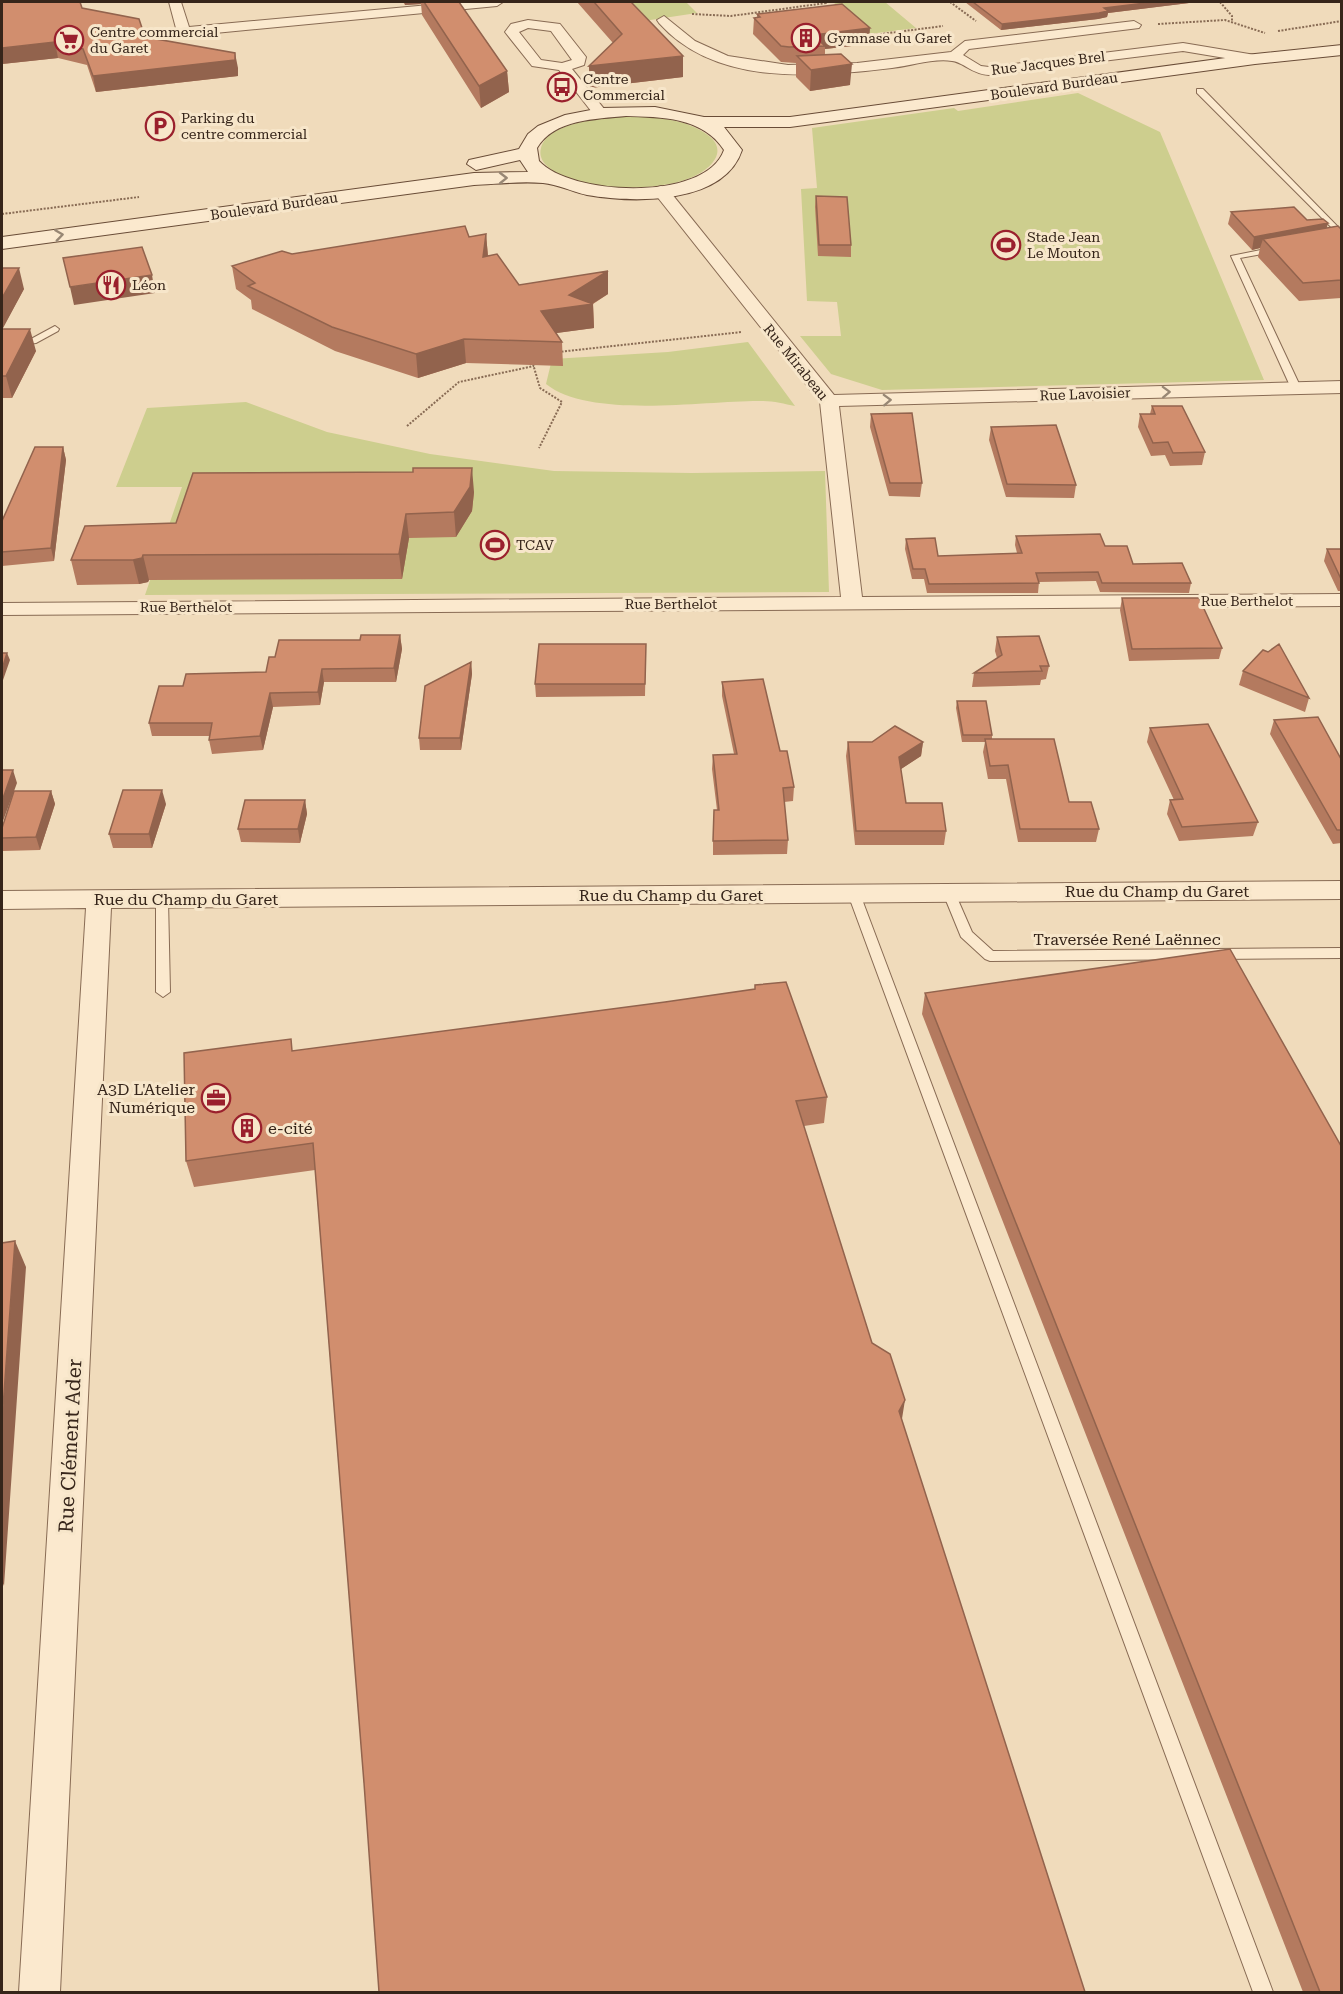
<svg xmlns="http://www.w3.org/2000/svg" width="1343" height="1994" viewBox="0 0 1343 1994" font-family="'Roboto Serif',serif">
  <rect width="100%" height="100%" fill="#f0dbbb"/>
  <path fill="#cdce8e" d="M623,2H686L697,13L637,22Z
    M833,2H885L916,28L869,34Z
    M1078,93L1160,132L1264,380L882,390L831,374L800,336H841L837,302L807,301L801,189L817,188L812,128L954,108L958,111Z
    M626,116C654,117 686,118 709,136C717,142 720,151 715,159C694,195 597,192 564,177C553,171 537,163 541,148C548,122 603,118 626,116Z
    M748,342L795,406C785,404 774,401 763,401C707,400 591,420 546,384L552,359L668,352Z
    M246,402L327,432L430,454L554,471L692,473L825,471L829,592L145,595L182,487H116L147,408Z"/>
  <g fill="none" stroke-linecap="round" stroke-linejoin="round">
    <g stroke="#886b54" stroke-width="2">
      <path id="service" d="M1197,89H1203L1342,231V238L1197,93Z
        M1276,247H1279V251L1240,258L1301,388L1296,391L1291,388L1231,256Z
        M55,326L59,329L58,331L36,343L2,348V342L31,339Z
        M949,889L955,893L972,932L993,951L1342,948V958L990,961L985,959L961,937L943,893Z
        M854,890L860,894L1273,1992H1253L848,894Z
        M162,895L168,899L170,992L163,997L156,992V899Z"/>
    </g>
    <g stroke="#886b54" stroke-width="2">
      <path id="minor" d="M169,2H181L189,27L462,2H503L497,6L184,36L177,32Z
        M664,16L695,41L728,56L788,65L857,63L951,52L965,41L1134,21L1141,25L1139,28L969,49L963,55L981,66L989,67L1183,43L1255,55L1262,59L1255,63L1183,51L989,75C972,74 963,62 952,61C934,58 910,66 892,68C815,77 716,87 659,23L657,20Z
        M528,20L560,24L586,57L584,65L572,69L605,110L607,113L605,116H595L559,70L532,66L505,32L511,24ZM528,28L551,31L572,60L562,63L541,60L519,32Z
        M661,186L667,188L834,395L1342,381V393L839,406L862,597L1342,594V606L2,615V603L841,597L820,402L655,194L653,191L655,188Z
        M1342,881V899L111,908L60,1992H19L86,908L2,909V891Z"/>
    </g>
    <g stroke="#694c37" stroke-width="2">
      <path id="secondary" d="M1342,45V55L1255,64L790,127H724L742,150C724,205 634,203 587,195C573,192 557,184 543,183C520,181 497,184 474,185L2,249V237L474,173L528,172L520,160L476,170L467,164L469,160L519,149L528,134L538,126L565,115L601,108L655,107L704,117H790L1255,54ZM626,116C661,117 703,117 724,150C706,202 571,196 539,161L537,148C554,119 596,119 626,116Z"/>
    </g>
    <path stroke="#886b54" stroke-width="2" stroke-dasharray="2 1.5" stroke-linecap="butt" d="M950,2L976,21
      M1220,2L1232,16V21
      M692,14L731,16L826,3L824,2
      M1158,24L1225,20L1265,33
      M1278,31L1342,21
      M866,36L943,26
      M2,214L139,197
      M558,352L742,332
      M533,364L540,388L562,402L539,448
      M407,426L459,382L534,366"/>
    <use href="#service" fill="#fbe9ce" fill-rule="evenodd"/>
    <use href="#minor" fill="#fbe9ce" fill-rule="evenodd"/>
    <use href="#secondary" fill="#fbe9ce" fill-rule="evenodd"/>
  </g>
  <path fill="#b47a5f" d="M403,2H459L507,71L509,92L481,108L422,15L421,4L405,5Z
    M577,2H631L683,77L590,88L589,66L613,43Z
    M965,2H1189V3L1108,13L1107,17L1098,19L1001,30Z
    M82,8L145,37L238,68V76L96,92L87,65L58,58L2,64Z
    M757,14L869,44L825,49V55L850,85L810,91L796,77V63L781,62L753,34L754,18H757Z
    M816,196L851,245V257L818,256L815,207Z
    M1231,212L1328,223L1326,228L1341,229V298L1299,301L1258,257L1260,248L1252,250L1228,224Z
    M486,234L488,256L519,285L608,294L593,304L594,328L556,333L562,342L563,366L466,363L418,378L335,351L252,309L251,300L236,289L232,266L292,254L469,237Z
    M2,268L24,289L2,329L36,351L12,398H2Z
    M1152,406L1205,452L1202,465L1170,466L1165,455L1151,456L1138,427L1140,414H1150Z
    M871,414L922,483L920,497L889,496L870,427Z
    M991,427L1076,485L1074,498L1006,497L989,440Z
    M63,447L66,460L54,561L2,566V521Z
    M474,492L472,511L456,537L409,538L402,579L149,580L148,582L139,584L77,585L71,560L176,523Z
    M1016,536L1105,546L1133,564L1191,583L1189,593L1100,592L1096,581L1039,582L1038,593H927L924,579H912L905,549L906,539L938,556L1017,553L1015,545Z
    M1327,549H1341V591H1338L1324,561Z
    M1122,598L1222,648L1219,659L1129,661L1120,610Z
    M400,635L402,649L396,682H324L320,705L273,707L263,750L212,754L209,740L210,736H152L149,723L183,686L266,672L275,657L360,640Z
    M997,637L1049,666L1046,679L1041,680L1040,685L972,687L974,673L997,658L995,651Z
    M646,644L645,696L536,697L535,684Z
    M471,662L472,674L461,750H420L419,738Z
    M1243,671L1309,698L1305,712L1239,685Z
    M722,682L780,751L794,787L793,801L784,802L788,840L787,854L713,855V841L717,810L712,769L713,755L734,754L722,696Z
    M957,701L992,735V739L1069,802L1099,829L1096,842H1018L1006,779H988L983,752L985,742H962L956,708Z
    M1274,720L1341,759V843L1333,844L1270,734Z
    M1150,728L1258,822L1253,836L1179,841L1167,814L1170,800H1174L1147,742Z
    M848,742H923L921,756L901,769L906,803L946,831L944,845H855L846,756Z
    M51,791L55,804L40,850L3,851L2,847V828Z
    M305,800L307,814L300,843L241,842L238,829Z
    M166,804L152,848H113L109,834Z
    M925,993L1341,1992H1303L922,1014Z
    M293,1051L827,1097L824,1123L804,1126L364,1783L315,1170L194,1187L186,1161Z"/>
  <path fill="#92634d" d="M405,2H420L421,4L405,5Z
    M1154,2H1189V3L1108,13L1107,17L1098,19L1001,30L1002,24L1104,8Z
    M870,28L869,44L825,49V46L813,35Z
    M55,42L58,58L2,64V48Z
    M235,53L238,68V76L96,92L93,76Z
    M683,56V77L590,88L589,66Z
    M852,64L850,85L810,91L811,70Z
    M507,71L509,92L481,108L479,86Z
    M1328,223L1325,235L1263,239L1260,248L1252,250L1254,237Z
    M486,234L488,257H483Z
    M19,268L24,289L2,330V298Z
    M608,271V294L592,304H593L594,328L542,335L541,311Z
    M152,275L155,293L74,305L70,287Z
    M30,329L36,351L12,398L6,376Z
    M464,339L466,363L418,378L416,354Z
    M63,447L66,460L54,561L51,548Z
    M472,468L474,492L472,511L456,537L454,512Z
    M406,514L409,538L402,579L399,554Z
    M143,555L149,580L148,582L139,584L133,560Z
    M400,635L402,649L396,682L394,668Z
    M7,653L10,660L2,683V669Z
    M471,662L472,674L461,750L460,738Z
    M322,669L324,682L320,705L318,692Z
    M270,693L273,707L263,750L260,736Z
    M923,742L921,756L898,771L899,757Z
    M13,770L17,783L3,821L2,816V801Z
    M162,790L166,804L152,848L149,834Z
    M51,791L55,804L40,850L36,837Z
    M305,800L307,814L300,843L298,829Z
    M15,1241L26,1267L4,1586L2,1581V1421Z
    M905,1400L901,1425L899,1411Z"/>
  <path fill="#d18e6e" stroke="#92634d" stroke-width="1.5" d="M2,2H80L82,8L139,19L145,37L235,53V60L93,76L83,49L55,42L2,48Z
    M424,2H459L507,71L479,86Z
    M594,2H631L683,56L589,66L622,34Z
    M973,2H1154L1104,8L1108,11L1099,13L1002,24Z
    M842,4L870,28L813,35L825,46L789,47L781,46L754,18L760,17L757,14Z
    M841,54L852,64L811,70L797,56Z
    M816,196L847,197L851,245H819Z
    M1294,207L1307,220L1323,219L1328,223L1254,237L1231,212Z
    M465,226L469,237L486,234L483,257L497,254L519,285L608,271L569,295L593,304L541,311L562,342L464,339L416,354L332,327L248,286L255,283L232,266L282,251L292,254Z
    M1338,226L1341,229V280L1303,283L1263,239Z
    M142,247L152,275L70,287L63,258Z
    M2,268H19L2,298Z
    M2,329H30L6,376H2Z
    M1152,406H1182L1205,452L1173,453L1168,442L1153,443L1140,414H1155Z
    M912,413L922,483H890L871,414Z
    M1056,425L1076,485L1007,484L991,427Z
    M35,447H63L51,548L2,552V521Z
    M413,468H472L470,487L454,512L406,514L399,554L143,555L142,558L133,560H71L85,526L176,523L193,473L413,472Z
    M1100,534L1105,546H1127L1133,564L1182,563L1191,583H1102L1098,572L1036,573L1039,583L929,584L925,569H913L906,539L935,538L938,556L1022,553L1016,536Z
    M1327,549H1341V579Z
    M1122,598H1199L1222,648L1132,649Z
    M361,635H400L394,668L322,669L318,692L270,693L260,736L209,740L212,723H149L159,686H183L186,674L266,672L269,657H275L279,640H360Z
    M1039,636L1049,666H1040L1042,671L974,673L1002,655L997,637Z
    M539,644H646L645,684H535Z
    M1279,644L1309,698L1243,671L1263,650L1268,652Z
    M2,653H7L2,669Z
    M471,662L460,738H419L425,686Z
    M763,679L780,751H787L794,787L783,788L788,840L713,841L714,810H719L713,755L737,754L722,682Z
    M957,701H986L992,735H963Z
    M1318,717L1341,759V830H1337L1274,720Z
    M1208,724L1258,822L1182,827L1170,800L1183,799L1150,728Z
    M895,726L923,742L899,757L906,803H942L946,831H856L848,742H872Z
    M985,739H1054L1069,802H1091L1099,829H1020L1008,765L990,766Z
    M2,770H13L2,801Z
    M123,790H162L149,834H109Z
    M14,791H51L36,837L2,838V828Z
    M245,800H305L298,829H238Z
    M1230,949L1341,1146V1992H1320L925,993Z
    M786,982L827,1097L796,1101L872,1343L890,1354L905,1400L899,1411L1085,1992H379L364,1783L313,1143L186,1161L184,1053L291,1039L292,1051L665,1002L755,989V985Z
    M15,1241L2,1421V1243Z"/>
  <defs><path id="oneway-chevron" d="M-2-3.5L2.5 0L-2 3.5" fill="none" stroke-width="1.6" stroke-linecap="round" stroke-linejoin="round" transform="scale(1.5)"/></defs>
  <g stroke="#988774">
    <use href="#oneway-chevron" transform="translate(503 178) rotate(-1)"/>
    <use href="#oneway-chevron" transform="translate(59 235) rotate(-8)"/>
    <use href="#oneway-chevron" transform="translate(1166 392) rotate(-2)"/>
    <use href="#oneway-chevron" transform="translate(887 400) rotate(-2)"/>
  </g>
  <defs>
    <g id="building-ring" transform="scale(1.5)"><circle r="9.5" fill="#f7e6ca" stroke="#9a202d" stroke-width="1.5"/><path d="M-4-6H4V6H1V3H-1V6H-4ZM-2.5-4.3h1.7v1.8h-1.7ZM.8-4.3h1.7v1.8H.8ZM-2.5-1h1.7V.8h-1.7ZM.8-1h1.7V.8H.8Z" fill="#9a202d"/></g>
    <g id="supermarket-ring" transform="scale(1.5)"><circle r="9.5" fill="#f7e6ca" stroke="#9a202d" stroke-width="1.5"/><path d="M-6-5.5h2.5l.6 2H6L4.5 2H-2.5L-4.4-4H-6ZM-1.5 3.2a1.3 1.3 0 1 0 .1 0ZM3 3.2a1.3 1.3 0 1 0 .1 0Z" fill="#9a202d"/></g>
    <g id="bus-ring" transform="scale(1.5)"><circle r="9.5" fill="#f7e6ca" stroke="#9a202d" stroke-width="1.5"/><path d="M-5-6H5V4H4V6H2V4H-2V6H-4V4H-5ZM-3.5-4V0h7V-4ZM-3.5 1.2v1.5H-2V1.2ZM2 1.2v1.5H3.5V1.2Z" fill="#9a202d"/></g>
    <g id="parking-ring" transform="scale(1.5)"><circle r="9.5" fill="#f7e6ca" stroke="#9a202d" stroke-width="1.5"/><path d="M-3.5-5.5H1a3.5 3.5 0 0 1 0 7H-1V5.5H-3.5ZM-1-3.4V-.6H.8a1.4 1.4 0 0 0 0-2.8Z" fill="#9a202d"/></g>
    <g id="stadium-ring" transform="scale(1.5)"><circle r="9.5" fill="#f7e6ca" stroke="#9a202d" stroke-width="1.5"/><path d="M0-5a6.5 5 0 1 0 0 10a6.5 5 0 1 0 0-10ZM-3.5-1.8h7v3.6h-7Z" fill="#9a202d"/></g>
    <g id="restaurant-ring" transform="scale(1.5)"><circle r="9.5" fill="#f7e6ca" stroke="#9a202d" stroke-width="1.5"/><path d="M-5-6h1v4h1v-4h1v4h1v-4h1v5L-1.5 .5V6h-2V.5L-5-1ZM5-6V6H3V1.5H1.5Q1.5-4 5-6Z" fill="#9a202d"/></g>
    <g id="office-ring" transform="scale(1.5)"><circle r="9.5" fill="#f7e6ca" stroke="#9a202d" stroke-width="1.5"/><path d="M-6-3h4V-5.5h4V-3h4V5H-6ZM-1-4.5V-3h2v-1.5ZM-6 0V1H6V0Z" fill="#9a202d"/></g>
  </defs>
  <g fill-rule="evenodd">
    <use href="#building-ring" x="806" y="38"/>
    <use href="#supermarket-ring" x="69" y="40"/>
    <use href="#bus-ring" x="562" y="87"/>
    <use href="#parking-ring" x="160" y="126"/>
    <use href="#stadium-ring" x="1006" y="245"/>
    <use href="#restaurant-ring" x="111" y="285"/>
    <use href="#stadium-ring" x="495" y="545"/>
    <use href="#office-ring" x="216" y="1098"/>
    <use href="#building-ring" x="247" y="1128"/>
  </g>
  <g text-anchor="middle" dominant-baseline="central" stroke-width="6" stroke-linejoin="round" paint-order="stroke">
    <g font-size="14" fill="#36251a" stroke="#f7e6ca" text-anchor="start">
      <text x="90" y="32">Centre commercial<tspan x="90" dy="16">du Garet</tspan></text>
      <text x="827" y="38">Gymnase du Garet</text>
      <text x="583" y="79">Centre<tspan x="583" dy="16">Commercial</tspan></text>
      <text x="181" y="118">Parking du<tspan x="181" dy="16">centre commercial</tspan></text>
      <text x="1027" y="237">Stade Jean<tspan x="1027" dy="16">Le Mouton</tspan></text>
      <text x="132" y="285">Léon</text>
      <text x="516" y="545">TCAV</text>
    </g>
    <g font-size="14" fill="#36251a" stroke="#f7e6ca">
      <text transform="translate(1048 63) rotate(-7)">Rue Jacques Brel</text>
      <text transform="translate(1054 86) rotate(-8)">Boulevard Burdeau</text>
      <text transform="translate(274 206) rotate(-8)">Boulevard Burdeau</text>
      <text transform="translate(796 362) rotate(51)">Rue Mirabeau</text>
      <text transform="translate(1085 394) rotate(-2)">Rue Lavoisier</text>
      <text x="1247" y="601">Rue Berthelot</text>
      <text x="671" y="604">Rue Berthelot</text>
      <text x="186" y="607">Rue Berthelot</text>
    </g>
    <g font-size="16" fill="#36251a" stroke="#f7e6ca">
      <text x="1157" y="891">Rue du Champ du Garet</text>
      <text x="671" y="895">Rue du Champ du Garet</text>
      <text x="186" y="899">Rue du Champ du Garet</text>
      <text x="1127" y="939">Traversée René Laënnec</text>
    </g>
    <g font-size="16" fill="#36251a" stroke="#f7e6ca" text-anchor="end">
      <text x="195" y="1089">A3D L'Atelier<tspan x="195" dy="18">Numérique</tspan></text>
      <text x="268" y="1128" text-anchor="start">e-cité</text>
    </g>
    <g font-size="20" fill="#36251a" stroke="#f7e6ca">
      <text transform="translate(70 1446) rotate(-87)">Rue Clément Ader</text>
    </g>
  </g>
  <rect width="1343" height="1994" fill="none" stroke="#36251a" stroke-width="6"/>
</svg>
